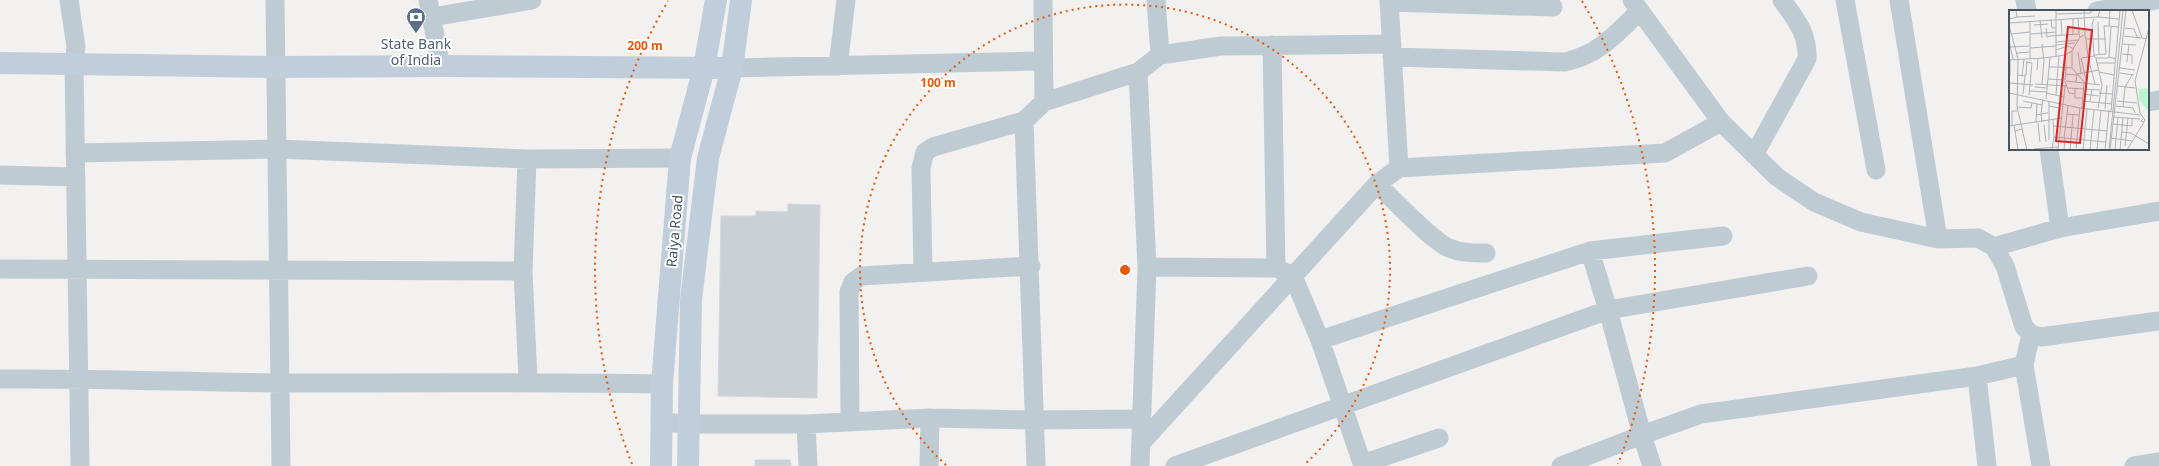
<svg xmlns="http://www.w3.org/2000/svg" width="2159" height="466" viewBox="0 0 2159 466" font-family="'Noto Sans',sans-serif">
  <rect width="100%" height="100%" fill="#f3f0f0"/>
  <path fill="#cbd0d5" stroke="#d3d6dc" d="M788,204L820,205L817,398L718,396L721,216H756V211L788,212Z
    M755,460H790L791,466H755Z"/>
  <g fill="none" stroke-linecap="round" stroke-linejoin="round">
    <path stroke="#bfcbd3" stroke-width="19" d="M69,0L76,47L74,63L80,466
      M275,0L281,466
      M428,0L441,66
      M1043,0L1044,102
      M1156,0L1160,55L1221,46L1392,44
      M1389,0L1399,168
      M1632,0L1721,122L1777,177L1814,202L1861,222L1938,239L1978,238L1994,247L2005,266L2024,327L2031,334L2041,337L2159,321
      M1845,0L1876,170
      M1899,0L1938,239
      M2025,0L2027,11
      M1389,2L1553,7
      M2097,11L2156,0
      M432,17L532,0
      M1272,45L1276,268
      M1392,57L1565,62C1600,54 1614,35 1640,11
      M838,66L846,0
      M732,68L1043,61
      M1138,72L1147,267L1140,466
      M2148,102L2159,100
      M1024,121L1036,466
      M75,153L277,149L527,159L680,158
      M1754,155L1807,59C1808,33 1796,20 1782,0
      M527,159L523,271L528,381
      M0,175L76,177
      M1377,184C1393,199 1432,241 1449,248C1461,253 1474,253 1486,253
      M2060,228L2159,211
      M1994,247L2060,228L2049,149
      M1590,251L1608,310L1808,276
      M1147,267L1276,268L1293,276L1320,340L1363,466
      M0,269L523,271
      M923,272L921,168L925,152L933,147L1024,121L1044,102L1138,72L1160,55
      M1320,340L1590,251L1723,236
      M2024,365L2041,466
      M0,379C94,378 188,382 283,383C409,383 535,382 662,384
      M850,421L849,292L853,282L861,276L1031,266
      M661,422L688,424H806L930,418L1035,420L1142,419
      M806,424L808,466
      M1141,443L1377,184L1399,168L1665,153L1721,122
      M1362,464L1439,438
      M929,466L930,418
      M1175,466L1608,310L1642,435L1701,414L1977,376
      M1561,466L1642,435L1652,466
      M1987,466L1977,376L2024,365L2031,334
      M2134,466L2159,462"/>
    <path stroke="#c0cedb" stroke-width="22" d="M0,63L276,67L441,66L732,68
      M661,466L662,384L680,158L704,68L716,0
      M688,466L691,300L708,158L732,68L741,0"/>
  </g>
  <g fill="none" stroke="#e8590c" stroke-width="2" stroke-dasharray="2 4">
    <path d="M946 465A265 265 0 1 1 1304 465"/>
    <path d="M632 464A530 530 0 0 1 668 1M1582 1A530 530 0 0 1 1618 464"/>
  </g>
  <defs>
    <g id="bank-pin" transform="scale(1)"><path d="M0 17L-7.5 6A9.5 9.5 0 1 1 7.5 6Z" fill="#5c6f8a" stroke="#fff"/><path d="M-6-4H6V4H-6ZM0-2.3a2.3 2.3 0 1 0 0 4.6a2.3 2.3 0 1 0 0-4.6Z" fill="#fff"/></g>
  </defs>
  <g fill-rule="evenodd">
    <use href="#bank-pin" x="416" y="17"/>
  </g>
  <g text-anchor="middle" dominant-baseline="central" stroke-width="4" stroke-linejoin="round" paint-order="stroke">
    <g font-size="14" fill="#4e5e75" stroke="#fff">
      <text x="416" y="43">State Bank<tspan x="416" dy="16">of India</tspan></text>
    </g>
    <g font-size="14" fill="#46555f" stroke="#fff">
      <text transform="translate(674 231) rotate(-85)">Raiya Road</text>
    </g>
  </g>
  <g transform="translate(2009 10)">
    <rect width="140" height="140" fill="#f3f0f0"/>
    <path d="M140,78V102L130,90V79Z" fill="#baf4ce"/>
    <path fill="none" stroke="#aeb2b6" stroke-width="1" d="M47,0V46M101,0L100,16L109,17M123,0L133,28L137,29M47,4L82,3V0M8,7L26,6M89,7L110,9M64,8V24M69,8L70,24M0,9L8,7L7,0M42,9L43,18H47M52,9L53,25M31,10L33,28M21,11V49M89,12L90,44M0,13L89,7L91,0M0,15L9,49L8,97L18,140M25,15L39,14M102,17L100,47L107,49M37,18L38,27L41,26M116,18L125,19L128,27M2,24L21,22M21,24L47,22M41,26L70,24L71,27M76,26L77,29H96L95,16H100M115,26L132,28M77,29L79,47L72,48L78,74M0,31L4,49M47,32L70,30M114,34L127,35M47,35L66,33M0,37L21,36M21,38L47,36M47,40L59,36L65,39M63,41V58L76,73M69,42L72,63M7,43L21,42M113,44L123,45V54M56,45L57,58M85,45L97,44L96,29M50,46L49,57L63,58M85,46L83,14L85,9M100,48H87L88,53H106M0,50L35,48L56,45L63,41L71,27L76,25L75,0M17,52L23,53L20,85M118,52L120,34M88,53L93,75L89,98M40,57H49L47,85M111,58L126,60M28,60L29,48M90,62L105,65M111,63L125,65M56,64L68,65M9,65L13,66L15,49M1,66V49M13,66L17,65L18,51M39,69L56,70L57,58M56,71L60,83L66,84M57,71L91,75M67,72L68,64L90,60M0,73L24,75M26,74L58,76M33,74L35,51L33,34M86,74L79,47L85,46L87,48M109,76L126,78M26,77L38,78M59,78L91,80M66,78V88H74M21,81L38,82M0,83L71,98L131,105M37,83L55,87M90,83L104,84M14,84L16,66M74,84L90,86M37,89L41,47M14,91L33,95L34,89M40,91V130M73,91L103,94M81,91L83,79M108,91L128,93M40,96L50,98V108M107,96L124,98L126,103M8,97L22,98L23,93M114,97L116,77L123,65M73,98L75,73M96,99L98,75M102,101L111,0M58,104L70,105M27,105L32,104L33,95M104,107L131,109M44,109L45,127L97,132M134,109L132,111L135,112L136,110L131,103L126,71L140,18M33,112L32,104L39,103M27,113L28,94M29,113L31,132M104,114L123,116V109M3,115V101H8M5,115L6,121L13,119M35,115L37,132M0,116L53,108M45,116L98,121M6,121L9,140M112,122L122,123L140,134M55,128L59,96M102,128L123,131M116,136L119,108M67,138L71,98M25,139L49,137M43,140L45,127M49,140L56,76M55,140L56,128M61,140L64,105M74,140L78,99M81,140L85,100M88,140L92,100M96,140L100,100M100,140L114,0M101,140L117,0M106,140L109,107M111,140L114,108M118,140L135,112"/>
    <path fill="#d62828" fill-opacity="0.15" stroke="#d62828" stroke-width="2" d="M59,17L83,20L71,133L47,131Z"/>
    <rect width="140" height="140" fill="none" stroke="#46555f" stroke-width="2"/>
  </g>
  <circle cx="1125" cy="270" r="6" fill="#e8590c" stroke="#fff" stroke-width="2"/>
  <g font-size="12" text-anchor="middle" font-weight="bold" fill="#e8590c" stroke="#fff" stroke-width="4" stroke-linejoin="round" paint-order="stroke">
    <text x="645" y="50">200 m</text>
    <text x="938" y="87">100 m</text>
  </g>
</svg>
